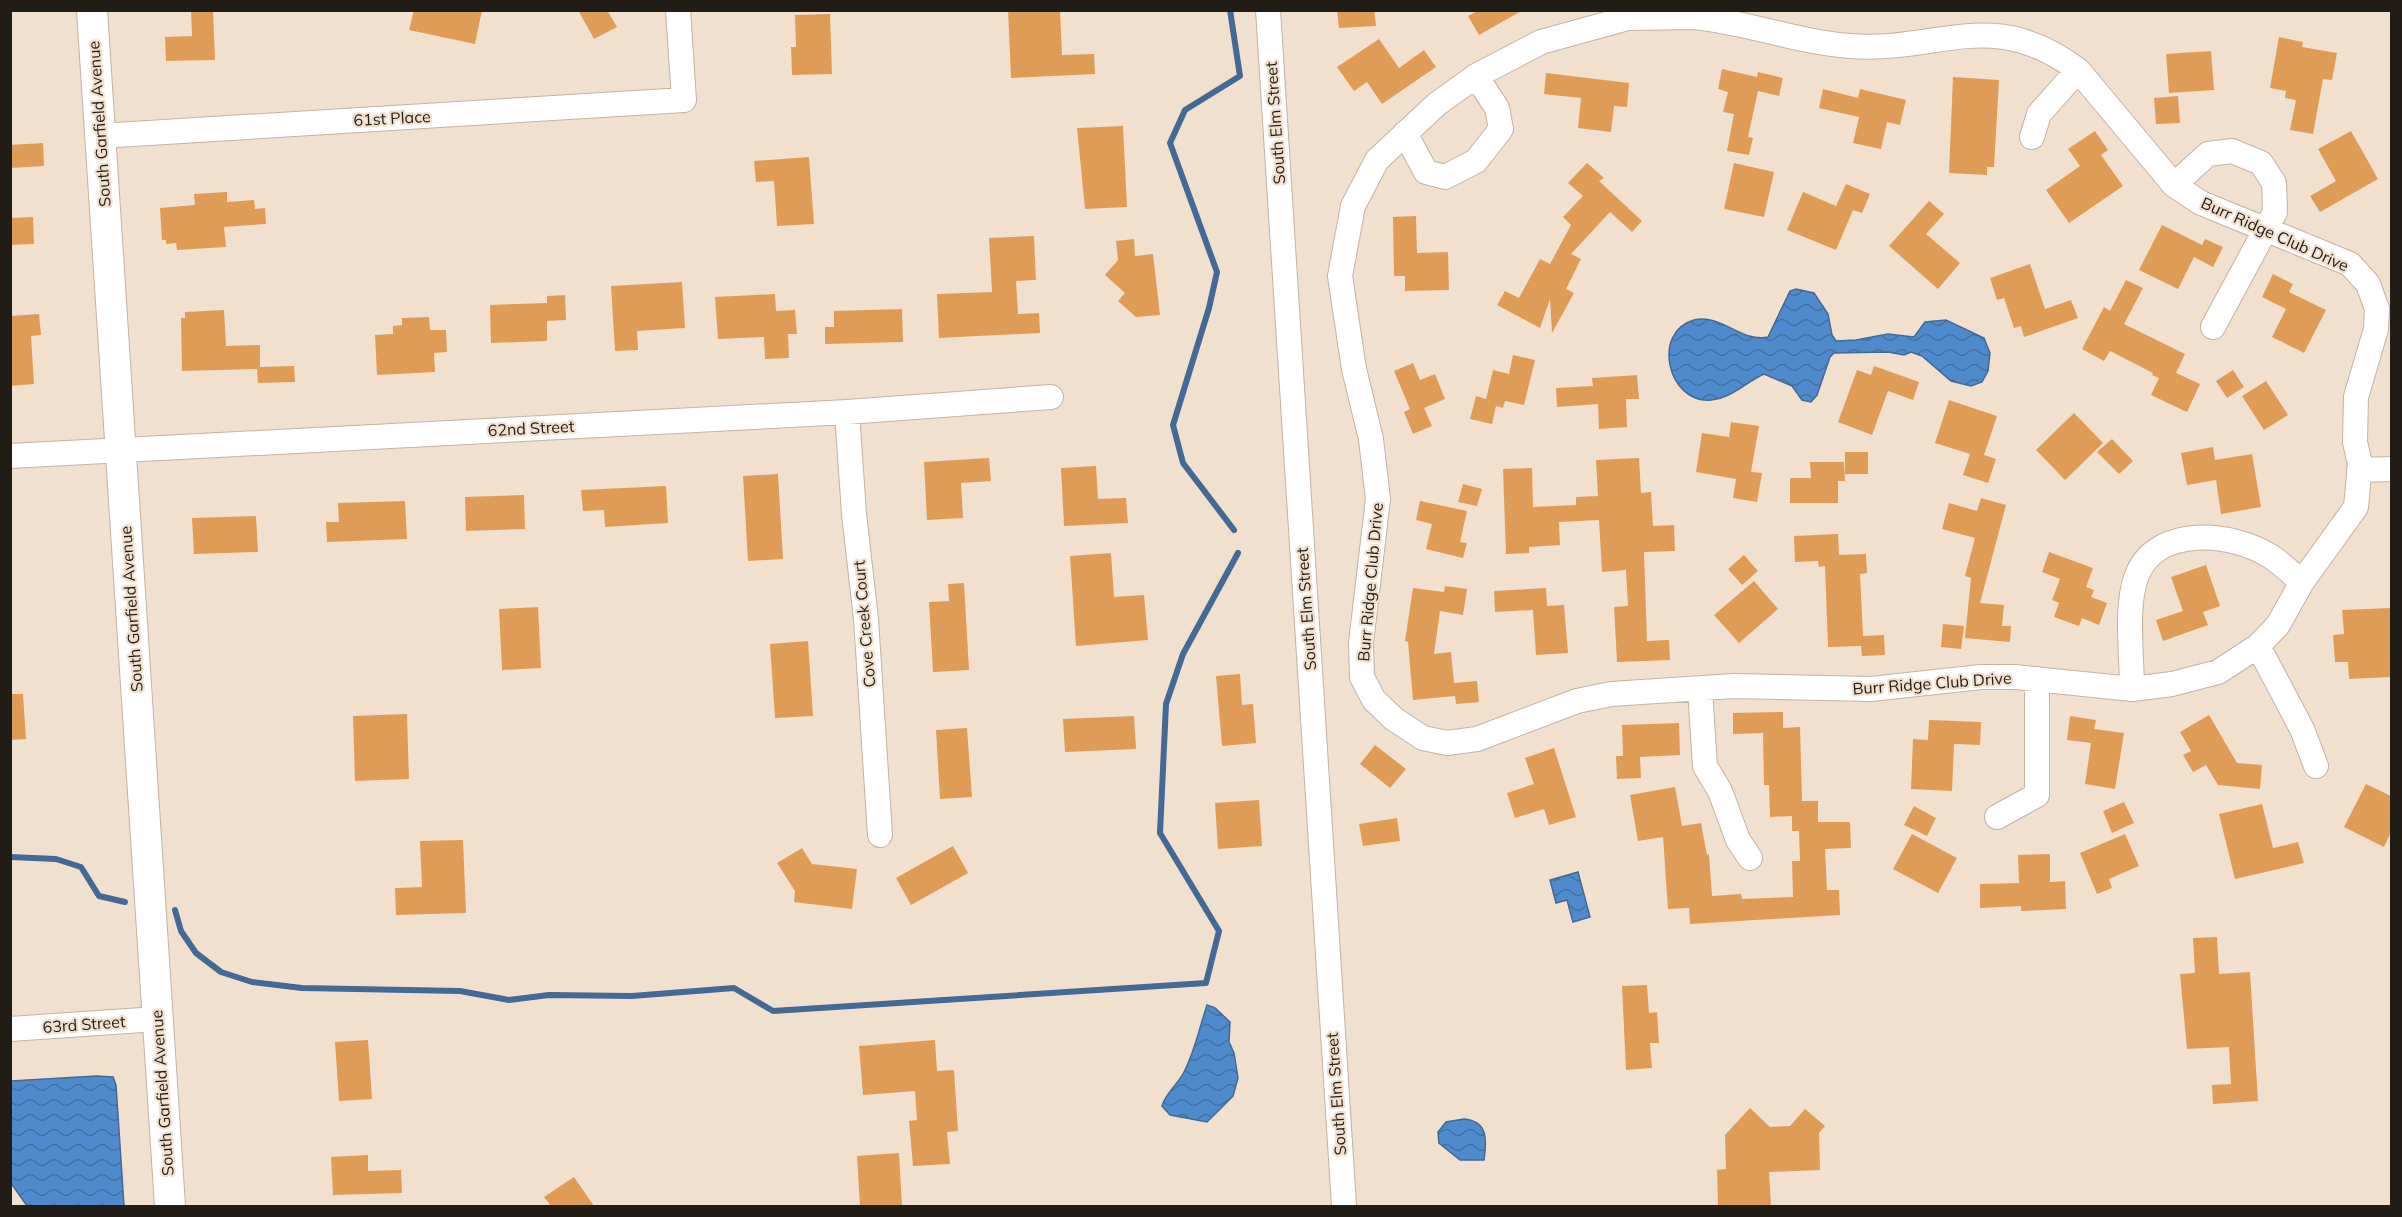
<svg xmlns="http://www.w3.org/2000/svg" width="2402" height="1217" viewBox="0 0 2402 1217" font-family="Mulish,sans-serif">
  <defs>
    <pattern id="water-waves" width="16" height="10" patternUnits="userSpaceOnUse" patternTransform="scale(1.5)"><rect width="16" height="10" fill="#4f8bcc"/><path d="M0 5q4-4 8 0t8 0" fill="none" stroke="#4171a5"/></pattern>
  </defs>
  <rect width="100%" height="100%" fill="#f2e0cf"/>
  <path fill="url(#water-waves)" stroke="#426a95" stroke-width="1.5" d="M1796,289L1814,293L1828,314L1832,335L1836,341L1856,340L1888,334L1914,337L1925,322L1946,320L1984,338L1990,353L1988,371L1982,382L1971,386L1951,381L1922,356L1911,352L1904,355L1888,352L1834,353L1830,357L1817,395L1811,402L1802,400L1792,386L1764,374C1746,382 1732,398 1711,400C1668,404 1651,332 1694,320C1721,313 1741,343 1768,337L1790,291Z
    M1578,872L1590,917L1573,922L1567,900L1556,903L1550,880Z
    M1207,1005L1215,1008L1230,1022L1229,1042L1234,1053L1238,1078L1233,1096L1207,1122L1170,1115L1162,1106C1166,1092 1179,1084 1185,1070C1195,1050 1200,1026 1207,1005Z
    M97,1076L113,1077L116,1085L124,1206H27L11,1183V1081Z
    M1464,1119C1488,1121 1487,1140 1484,1160H1460L1439,1143L1438,1132L1446,1122Z"/>
  <g fill="none" stroke-linecap="round" stroke-linejoin="round">
    <path stroke="#426a95" stroke-width="6" d="M1230,10L1240,76L1185,110L1170,143L1217,272L1209,308L1173,425L1183,463L1234,530
      M10,857L56,859L81,867L99,896L125,902
      M175,910L181,931L196,953L221,972L252,982L302,988L460,991L509,1000L549,995L632,996L734,988L773,1011L1206,983L1219,931L1160,833L1166,704L1183,654L1238,553"/>
  </g>
  <path fill="#df9c57" d="M191,10H213L215,60L166,61L165,37L192,36Z
    M414,10H482L475,44L409,30Z
    M578,10H607L617,27L594,39Z
    M1008,10H1060L1062,55L1094,54L1095,74L1011,78Z
    M1337,10H1374L1376,26L1339,28Z
    M1479,10H1523L1479,35L1468,16Z
    M830,14L832,74L792,75L791,47H796L795,15Z
    M2279,37L2303,42L2302,47L2337,53L2332,80L2323,79L2313,134L2290,130L2296,100L2285,98L2286,91L2270,88Z
    M1379,39L1399,68L1424,50L1436,67L1382,104L1367,82L1354,91L1337,67Z
    M2211,51L2214,90L2169,93L2166,54Z
    M1722,69L1757,77L1758,72L1783,78L1779,96L1758,91L1748,137L1753,138L1749,155L1727,151L1734,114L1723,112L1728,92L1718,89Z
    M1546,73L1629,83L1627,107L1614,106L1611,132L1578,128L1581,98L1544,94Z
    M1953,77L1999,80L1994,167H1987V175L1949,173Z
    M1823,89L1858,98L1860,89L1906,100L1900,125L1887,122L1881,149L1853,143L1859,117L1819,108Z
    M2178,96L2180,123L2156,124L2154,98Z
    M1123,126L1127,207L1085,209L1077,128Z
    M2095,131L2108,150L2101,155L2123,186L2069,223L2046,190L2080,166L2068,149Z
    M2351,131L2378,179L2320,212L2310,196L2336,181L2318,149Z
    M43,143L44,166L10,168V145Z
    M809,157L814,224L777,226L774,181L756,182L754,161Z
    M1587,163L1604,178L1599,181L1642,221L1632,232L1610,212L1571,254L1581,259L1566,289L1574,293L1552,333L1550,299L1540,328L1497,305L1505,291L1519,298L1540,259L1550,264L1571,225L1563,217L1583,196L1568,183Z
    M1734,163L1774,172L1764,217L1724,209Z
    M1846,184L1870,194L1862,213L1853,210L1836,250L1787,230L1803,192L1836,206Z
    M227,192V202L254,200L255,209L265,208L266,224L224,227L226,247L177,250L176,243L166,244V240H162L160,208L195,205L194,194Z
    M1929,201L1944,214L1926,234L1960,263L1938,289L1889,246Z
    M1416,216L1417,253L1448,252L1449,290L1405,291V276H1394L1393,217Z
    M33,217L34,244L10,245V218Z
    M2162,225L2202,245L2205,239L2223,247L2213,267L2194,257L2178,289L2139,270Z
    M1034,236L1036,280L1016,281L1018,314L1039,313L1040,333L939,338L937,294L992,292L989,238Z
    M1134,239L1135,256L1153,254L1160,315L1136,317L1118,301L1125,293L1105,275L1118,260L1116,241Z
    M2030,264L2045,309L2071,300L2078,318L2024,337L2021,326L2014,328L2004,298L1997,300L1990,278Z
    M2273,274L2293,284L2289,292L2326,310L2304,353L2272,337L2286,309L2262,297Z
    M2126,280L2143,288L2124,324L2185,354L2176,373L2200,384L2187,412L2151,395L2159,378L2152,375L2153,373L2110,351L2104,361L2082,349L2104,307L2110,311Z
    M682,282L685,328L637,331L638,350L615,351L611,286Z
    M775,294L776,311L795,310L797,334H788L789,358L765,359L764,337L718,339L715,297Z
    M565,295L566,320L547,321V341L491,343L490,305L547,303V296Z
    M902,309L903,342L825,344V327H834V311Z
    M224,310L226,346L260,345V367L294,366L295,382L258,383L257,369L182,371L181,318H185V312Z
    M39,314L41,335L31,336L34,384L10,386V316Z
    M429,317L430,330H446L447,352L434,353L435,372L377,375L375,335L393,334V326L402,325V318Z
    M1513,355L1535,360L1524,405L1505,401L1503,408L1496,406L1492,424L1470,419L1476,396L1486,399L1493,370L1509,374Z
    M1413,363L1420,380L1435,374L1445,399L1424,408L1432,426L1413,434L1404,412L1410,409L1394,371Z
    M1874,366L1919,382L1913,400L1888,391L1872,435L1838,422L1857,370L1871,375Z
    M2233,370L2244,387L2227,398L2216,381Z
    M1637,375L1639,399H1626L1627,427L1599,429L1598,404L1557,407L1556,388L1593,386L1592,378Z
    M2266,381L2288,415L2264,430L2242,396Z
    M1949,400L1997,416L1984,455L1996,459L1988,483L1963,475L1970,454L1935,443Z
    M2074,413L2103,443L2065,480L2036,450Z
    M1731,422L1759,426L1751,472L1762,473L1757,502L1733,498L1736,479L1696,472L1702,433L1729,437Z
    M2112,439L2133,461L2119,474L2097,452Z
    M2213,447L2215,460L2252,454L2261,507L2221,514L2216,480L2187,485L2181,453Z
    M1845,452H1868V474H1845Z
    M989,458L991,481L961,483L963,518L927,520L924,462Z
    M1639,458L1641,493L1651,492L1653,526L1674,525L1675,551L1644,552L1647,641L1669,640L1670,660L1617,662L1614,607L1628,606L1626,570L1602,572L1599,520L1559,522L1560,545L1529,547V553L1506,554L1503,469L1532,468L1533,507L1576,505V497L1598,496L1596,460Z
    M1810,462H1844L1845,481H1838V503H1790V478H1811Z
    M1096,466L1098,499L1126,498L1128,523L1064,526L1061,468Z
    M778,474L783,559L748,561L743,476Z
    M1463,484L1482,489L1477,506L1458,502Z
    M666,486L668,523L605,527L604,510L583,511L581,490Z
    M524,495L525,529L466,531L465,497Z
    M1981,498L2006,505L1980,603L2004,605L2002,626H2011L2010,642L1965,638L1971,578L1965,576L1975,538L1942,529L1949,503L1977,511Z
    M405,501L407,539L327,542L326,522H339L338,503Z
    M1420,501L1467,511L1460,542L1467,543L1463,558L1426,549L1432,524L1416,520Z
    M256,516L258,552L194,554L192,518Z
    M1838,534L1839,555L1866,554L1867,573L1860,574L1863,636L1884,635L1885,655L1862,656L1861,646L1828,647L1825,566L1819,567L1818,561L1795,562L1794,536Z
    M2049,552L2093,568L2086,587L2094,590L2091,597L2107,603L2099,625L2082,618L2079,626L2054,617L2059,603L2052,600L2060,579L2042,572Z
    M1111,553L1114,597L1144,595L1148,640L1076,646L1070,556Z
    M1744,555L1758,571L1742,585L1728,569Z
    M2206,565L2220,606L2203,612L2208,625L2163,641L2156,620L2183,611L2171,577Z
    M1754,581L1778,609L1739,643L1714,615Z
    M964,583L969,670L933,672L929,602L949,601L948,584Z
    M1445,586L1467,589L1463,615L1440,611L1434,654L1451,652L1454,683L1477,681L1479,702L1456,704L1455,696L1413,700L1408,642L1405,641L1413,588L1444,592Z
    M1546,588L1547,606L1564,605L1568,653L1536,655L1533,610L1495,612L1494,591Z
    M538,607L541,668L502,670L499,609Z
    M2391,608V677L2349,679L2348,662H2335L2333,635L2344,634L2342,610Z
    M1943,624L1964,626L1961,649L1941,647Z
    M808,641L813,716L775,718L770,644Z
    M1240,674L1242,705L1253,704L1256,743L1222,746L1216,676Z
    M10,694H23L26,739L10,740Z
    M1783,712V728L1800,727L1802,801H1818V822H1850L1851,848L1825,849L1827,890H1839L1840,915L1690,924L1689,908L1668,909L1663,837L1638,841L1630,795L1675,787L1682,826L1701,823L1707,855L1709,854L1712,896L1741,894L1742,899L1793,897L1792,861H1800L1799,831H1792V816L1770,817L1769,785H1764L1763,733L1733,734V713Z
    M407,714L409,779L355,781L353,716Z
    M2209,715L2237,763L2262,765L2260,789L2218,785L2206,765L2193,772L2183,755L2191,751L2180,732Z
    M1134,716L1136,749L1065,752L1063,719Z
    M2070,716L2096,720L2094,729L2124,733L2115,789L2085,784L2091,743L2067,740Z
    M1929,720L1981,722L1980,745L1954,744L1952,791L1911,789L1913,739L1928,740Z
    M1679,723L1680,755L1640,757L1641,778L1617,779L1616,756H1623L1622,725Z
    M967,728L972,797L940,799L936,730Z
    M1375,745L1406,769L1390,788L1360,764Z
    M1554,748L1576,817L1549,825L1544,809L1515,818L1507,793L1534,784L1525,758Z
    M2366,784L2391,796V832L2384,847L2344,827Z
    M1259,800L1262,846L1218,849L1215,803Z
    M2124,802L2134,823L2112,833L2103,811Z
    M2262,804L2273,848L2298,842L2304,863L2235,879L2219,814Z
    M1914,806L1936,818L1927,836L1904,825Z
    M1397,818L1400,841L1363,846L1359,824Z
    M1912,834L1957,858L1938,893L1893,869Z
    M2125,834L2139,866L2109,879L2112,888L2097,894L2080,853Z
    M463,840L466,913L396,915L395,888L422,887L420,841Z
    M953,846L968,873L911,905L896,878Z
    M802,848L812,864L857,869L852,909L794,902L795,891L777,863Z
    M2050,854V882L2065,881L2066,909L2021,911V906L1980,908V884L2019,883L2018,855Z
    M2217,937L2219,974L2250,972L2258,1101L2213,1104L2212,1085L2231,1084L2229,1047L2187,1049L2180,974L2195,973L2193,938Z
    M1647,985L1649,1013L1657,1012L1659,1043H1650L1652,1068L1626,1070L1622,986Z
    M368,1040L372,1099L339,1101L335,1042Z
    M935,1040L937,1071L954,1070L958,1131L947,1132L950,1164L913,1166L909,1121L917,1120L915,1091L863,1095L859,1046Z
    M1750,1108L1770,1127L1790,1126L1805,1109L1825,1126L1819,1133L1820,1170L1769,1172L1771,1206H1718L1717,1170L1726,1169L1725,1135Z
    M899,1153L902,1206H860L857,1156Z
    M368,1155V1171L401,1170L402,1193L333,1195L331,1157Z
    M574,1177L594,1206H551L544,1197Z"/>
  <g fill="none" stroke-linecap="round" stroke-linejoin="round">
    <g stroke="#c4b2a2" stroke-width="26">
      <path id="minor" d="M1268,10L1344,1206
        M1694,17C1746,22 1797,42 1850,46C1940,53 1991,5 2078,70L2174,185L2201,203L2350,264L2368,284L2377,309L2376,329L2356,397L2355,442L2360,464L2356,507L2302,582L2278,625L2258,646L2218,672L2172,684L2132,689L2015,677H1981L1871,689L1734,686L1611,694L1577,701L1477,739L1447,743L1423,738L1394,719L1374,700L1362,677L1361,643L1378,499L1371,439L1354,369L1340,276L1353,206L1377,160L1437,104L1476,76L1541,42L1628,18Z
        M1405,133L1426,172L1445,177L1476,161L1501,129L1497,108L1476,76
        M100,136L684,100L678,10
        M2032,137L2039,114L2078,70
        M2174,185L2208,154L2232,151L2261,163L2274,183L2275,212L2213,327
        M847,412L854,514L866,619L880,835
        M10,456L847,412L1051,397
        M2359,470L2392,469
        M2258,646L2302,729L2316,766
        M2132,689C2132,655 2125,605 2137,575C2157,525 2232,532 2270,556C2281,563 2292,574 2302,582
        M1700,690L1705,766L1720,791L1738,840L1750,858
        M1997,817L2037,795V679
        M10,1029L157,1019"/>
    </g>
    <g stroke="#c4b2a2" stroke-width="32">
      <path id="tertiary" d="M92,10L170,1206"/>
    </g>
    <use href="#minor" stroke="#fff" stroke-width="24"/>
    <use href="#tertiary" stroke="#fff" stroke-width="30"/>
  </g>
  <g text-anchor="middle" dominant-baseline="central" stroke-width="4.5" stroke-linejoin="round" paint-order="stroke">
    <g font-size="16" fill="#221c16" stroke="#f2e0cf">
      <text transform="translate(392 118) rotate(-3)">61st Place</text>
      <text transform="translate(1275 123) rotate(-94)">South Elm Street</text>
      <text transform="translate(99 124) rotate(-94)">South Garfield Avenue</text>
      <text transform="translate(2275 234) rotate(24)">Burr Ridge Club Drive</text>
      <text transform="translate(531 428) rotate(-3)">62nd Street</text>
      <text transform="translate(1370 582) rotate(-85)">Burr Ridge Club Drive</text>
      <text transform="translate(131 609) rotate(-94)">South Garfield Avenue</text>
      <text transform="translate(1306 609) rotate(-94)">South Elm Street</text>
      <text transform="translate(864 624) rotate(-95)">Cove Creek Court</text>
      <text transform="translate(1932 683) rotate(-4)">Burr Ridge Club Drive</text>
      <text transform="translate(84 1024) rotate(-4)">63rd Street</text>
      <text transform="translate(162 1093) rotate(-94)">South Garfield Avenue</text>
      <text transform="translate(1336 1094) rotate(-94)">South Elm Street</text>
    </g>
  </g>
  <rect width="2402" height="1217" fill="none" stroke="#221c16" stroke-width="24"/>
</svg>
